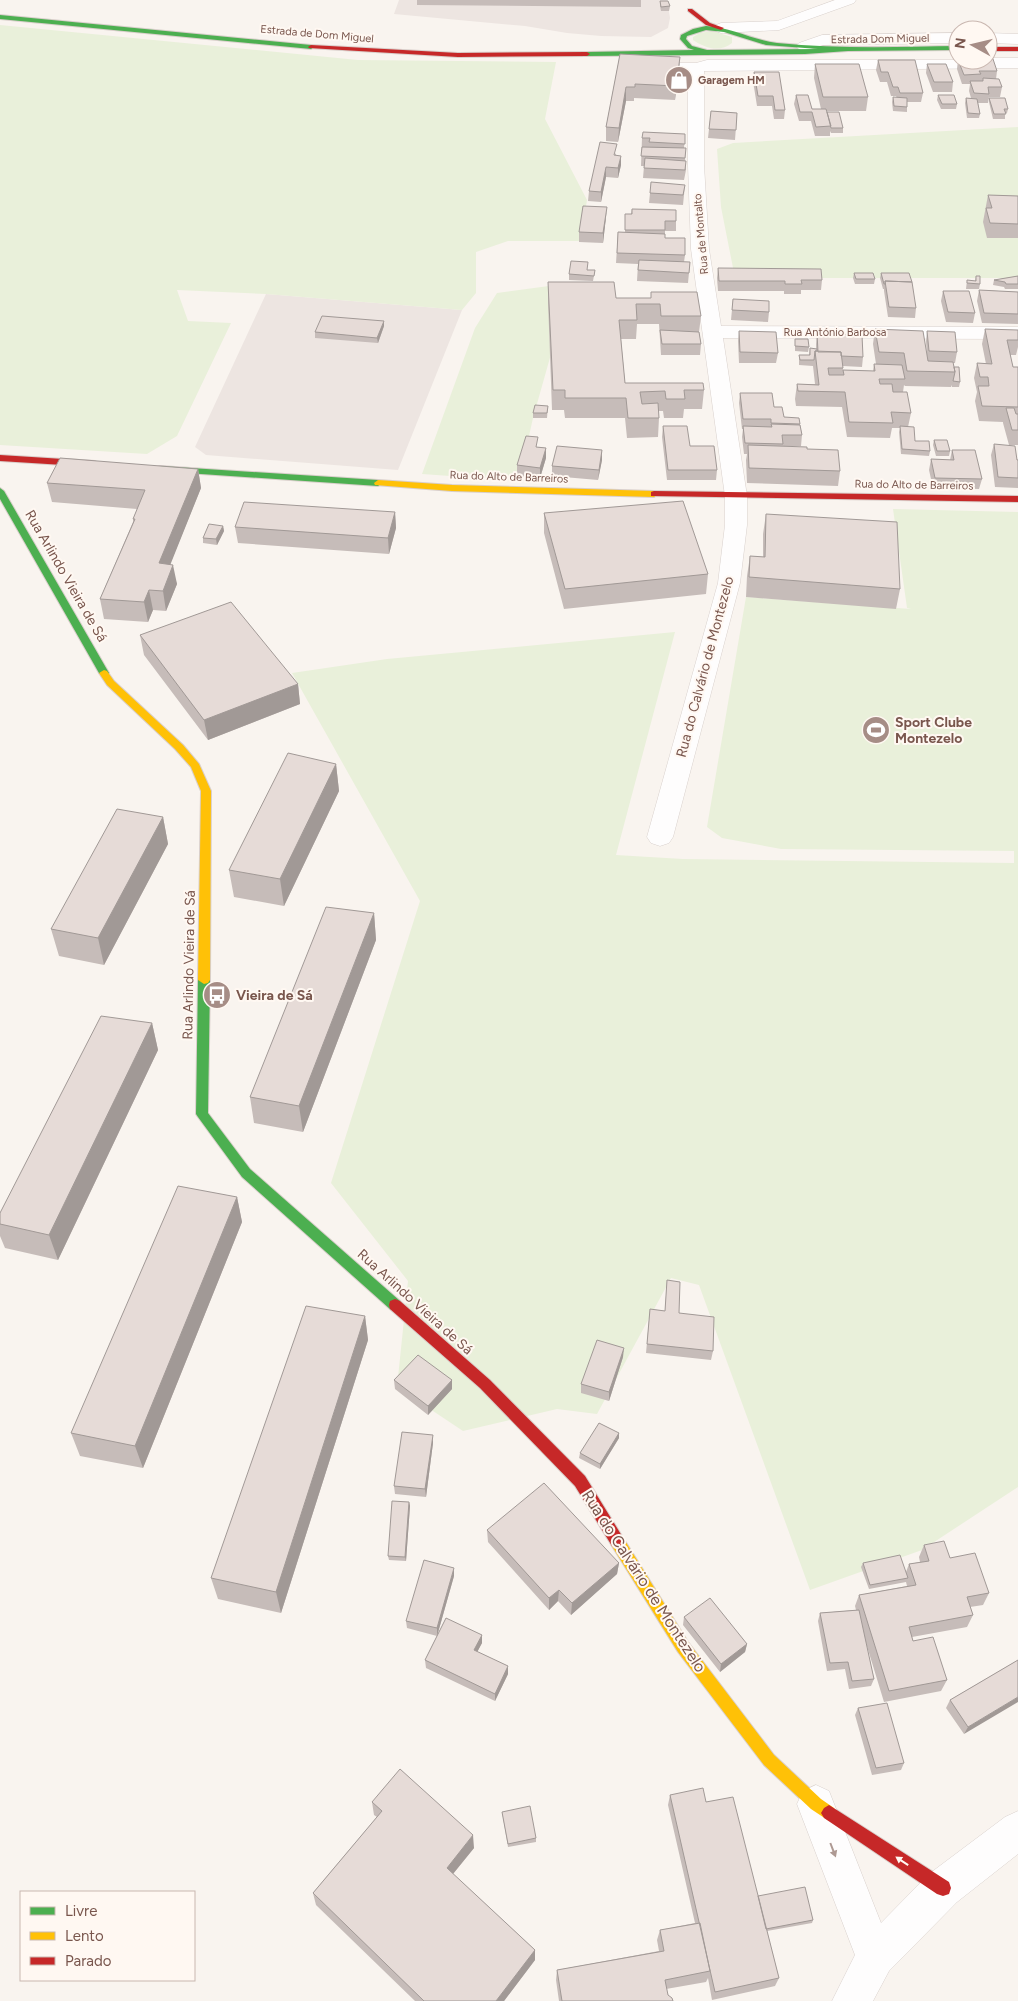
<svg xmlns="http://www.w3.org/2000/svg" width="1018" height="2001" viewBox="0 0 1018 2001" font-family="Figtree,sans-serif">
  <rect width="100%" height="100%" fill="#f9f4ef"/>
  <path fill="#ede5e1" d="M399,0H667L670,18L668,28L651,37L601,36L567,33L525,26L394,14Z
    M266,294L462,310L398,470L206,455L195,447Z"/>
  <path fill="#e9f0da" d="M0,25L358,60L556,62L545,119L587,200L580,241H508L476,252V293L462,310L266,294L177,290L188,321L231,323L177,436L147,454L0,445Z
    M712,31L732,37V43C720,53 705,48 693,40V37L700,33Z
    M1018,127V278H735L721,207L717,149L733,143Z
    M571,283L533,418L519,481L422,474L475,328L497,293Z
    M893,509L1018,512V1487L922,1550L810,1590L699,1285L671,1278L597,1414L557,1409L463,1431L397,1387L408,1281L331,1183L420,901L292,673L387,659L675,632L616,855L683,859L1014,863V851L781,849L722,838L707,827L746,597L911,609L907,608Z"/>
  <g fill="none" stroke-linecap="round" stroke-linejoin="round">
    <g stroke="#d9d1cd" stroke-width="1">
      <path id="street" d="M835,0H856L854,3L779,30L721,33L716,31L713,28L716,25L721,23L777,21Z
        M958,33V43L823,45L804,51L799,49L796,46L799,43L822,35Z
        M988,33L1018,34V44L988,43Z
        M988,58H1018V68L704,71V165L709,249L721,326L1018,327V339L723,338L747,496V525L740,583L673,837L669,843L660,846L651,843L647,837L718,583L725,525V496L691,249L688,165V73H642L636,71L634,68L636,65L642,63H696L707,60H988Z
        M816,1785L829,1791L881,1923L929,1874L1005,1817L1018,1811V1854L957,1902L889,1971L873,2001H832L855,1955L797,1804L803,1791Z"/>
    </g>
    <g stroke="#d9cfcb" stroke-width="2">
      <path id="fast" d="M0,15L311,45L314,47L311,49L0,19Z
        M706,26C731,27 752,40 777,43C837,49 898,47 958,46V50L848,51L805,54L587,56L584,54L587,52L694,50L688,48L680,39L681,35L693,29ZM706,30L724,32L766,45L818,49L707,50L692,46L686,39L687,36Z
        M160,466L378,480L382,483L378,486L157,471V467Z
        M0,488L4,491L109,673L107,675L104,676L99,673L0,499Z
        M204,976L210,980L208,1113L250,1169L400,1301L401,1305L400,1309L395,1311L390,1309L242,1177L198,1117L196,1114L198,980Z"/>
    </g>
    <g stroke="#d9cfcb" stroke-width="2">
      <path id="slow" d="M378,480L452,485L654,491L658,494L654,497L452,491L375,485L374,483Z
        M104,670L107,671L114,681L183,745L199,764L211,791L210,980L208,983L204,984L198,980L201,791L191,767L175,749L107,685L99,673Z
        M617,1534L622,1536L688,1642L774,1755L821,1799L834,1808L837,1813L834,1818L829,1821L811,1809L764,1765L678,1652L612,1546L610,1541L612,1536Z"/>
    </g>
    <g stroke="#d9cfcb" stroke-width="2">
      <path id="jam" d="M688,9H692L710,23L724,28L721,30L706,25L688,11Z
        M311,45L458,53L587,52L590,54L587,56L458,57L309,48L308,47Z
        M988,47H1018V51H988Z
        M0,455L95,461L99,464L95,467L0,461Z
        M654,491L1018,496V502L651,496V492Z
        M395,1299L400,1301L490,1380L585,1476L622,1536L624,1541L622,1546L617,1548L612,1546L575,1486L480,1388L390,1309L389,1305L390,1301Z
        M829,1805L949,1882L951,1888L949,1894L943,1896L937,1894L824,1818L821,1813L824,1808Z"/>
    </g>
    <use href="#street" fill="#fefdfd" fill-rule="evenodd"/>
    <use href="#fast" fill="#4caf50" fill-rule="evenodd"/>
    <use href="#slow" fill="#ffc107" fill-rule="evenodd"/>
    <use href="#jam" fill="#c62828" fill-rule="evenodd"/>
  </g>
  <path fill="#c6bcb9" d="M417,0H641V7L417,5Z
    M660,1L670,6L669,11H661L660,6Z
    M620,54L679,71L675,100L634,98V101H626L618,142L606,141V127Z
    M878,60L923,93L921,102H907V112L893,111L892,102L893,97L897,98L896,96H891L887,82H880L876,70Z
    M958,60L997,71L996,79L1002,87L1000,97H989L988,103H978L980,114L979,118H967L965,103L966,98H971L969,91L970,84H962L957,69Z
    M815,64L868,97L866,111H826L827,113L843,128V133H831L830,131V136H815L811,121H799L794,104L796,95L812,109H821L814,78Z
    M927,64L953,82L952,92H933L926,73Z
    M754,72L785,110L784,119H774L772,106H757L753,81Z
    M938,95L957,104L956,109H941L937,100Z
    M989,98L1008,109L1007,113H1005V119H993L989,102Z
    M711,111L737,113L735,140L708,138Z
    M685,134L684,148H686L685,161L686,170L684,180L643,178L644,166H641L642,138Z
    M616,153V155L621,165L618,178L606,177L601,202L588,201L589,191Z
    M685,185L683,205L649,203L650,193Z
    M988,195L1018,196V238H987L983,222Z
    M632,209L676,221V231H665V238L685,255L684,262H690L688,283L637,281L638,264L616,263L618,232H625V214H631Z
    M606,217L603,243L579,242V232Z
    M718,268L822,280L821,290H801V294H784V291H718L717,278Z
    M588,270H595L593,281L569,280V274Z
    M854,273L875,279L874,284H855L853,278Z
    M881,273L916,308L915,318L888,317L884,291V289H883L880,278Z
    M976,276L980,284L979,289H966L967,280L975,281Z
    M1018,276V289H1005L1004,287L993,285L994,280Z
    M548,282L616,298H651V292L701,316L699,332L701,344L700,355H661L659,324H637L636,339H621L625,383L704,390L702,409H684L683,418H664L663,411H658L659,418L658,437L627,438L625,418H565L564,410H552L548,301Z
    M979,290L1018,292V324L982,323L977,301Z
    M943,291L975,313L973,323L946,322L941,301Z
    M733,299L769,312L768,322L731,320Z
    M384,326L378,343L315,338V332Z
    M875,329L927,356L926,341L927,331L957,352L955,363H953L954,367L960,382L959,387H952V385L951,387L905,386L904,385L903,392L911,413L908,427L915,441L930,451L929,456L901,454L899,432L900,428H892L890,438L847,437L842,407L796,406L795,399L797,384H815L813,366L799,365V355H809L810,348L816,349V344L817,333L863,357L862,367L843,366V375V370L873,371L874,364H876L873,344Z
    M985,329L1018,332V347L1016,355H1010L1013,367H1018V445H1009L1003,423V422L979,421L975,401L977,392L974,378L977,363L986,364L982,344Z
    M739,331L778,353L776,363H739L738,341Z
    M795,339L809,347L808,352L795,351Z
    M740,393L774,407L784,417L800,424L802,435L801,446H783L807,449L840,471L838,486L747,483L746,460L747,454H744L742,437L743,429H742L739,403Z
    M548,406L547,418H533V413Z
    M663,426L690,446L717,470L716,480H667L662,437Z
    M934,440L950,451L949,456H936L933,445Z
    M994,444L1018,460V488L995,487L991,455Z
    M538,447L546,448V458L540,478L517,476V465Z
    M602,450V460L598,480L552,476V466Z
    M952,450L982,479L979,489L933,488L929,470L931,459L950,460Z
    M198,469L201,488L170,564L177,584L166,611L153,610L148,622L104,619L100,599L133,522V519L137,509L52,502L47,483Z
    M395,512L396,528L389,554L238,543L235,527Z
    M544,513L708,574L706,594L564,609L544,533Z
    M766,514L900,589L896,609L746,597L747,576L750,556L763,557V534Z
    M223,526L224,531L217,545L203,543V538Z
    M140,635L298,684L300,704L208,740L144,655Z
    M336,764L339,791L284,906L234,897L229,870Z
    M163,817L168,844L104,965L59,956L51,929Z
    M374,913L376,940L303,1132L254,1123L250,1097Z
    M152,1023L158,1050L58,1260L5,1248L0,1236V1213Z
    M237,1197L242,1222L143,1468L80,1456L71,1433Z
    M667,1280L679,1313L713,1351L711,1360L646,1353L650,1309L665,1311Z
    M365,1316L368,1340L281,1613L218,1599L211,1578Z
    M623,1357L609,1401L581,1393V1384Z
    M394,1380L452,1389L428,1415L395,1389Z
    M619,1433V1438L600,1469L579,1458L580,1453Z
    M433,1443L426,1497L395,1494L394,1486Z
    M409,1502L410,1506L406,1561L389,1560L388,1556Z
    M487,1530L619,1563L617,1574L571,1615L558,1601L549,1610L488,1542Z
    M924,1545L950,1558L989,1593L983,1605L970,1607L973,1615L967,1627L912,1637L913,1641L947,1680L941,1691L884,1702L866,1643L874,1679L871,1686L849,1689L845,1669L827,1671L818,1621L820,1613L856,1610L855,1606L859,1595L907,1586L906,1582L869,1589L861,1567L863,1563L906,1572L909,1564L920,1562L919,1557Z
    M454,1576L438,1633L482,1635V1643L477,1652L508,1674L495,1701L426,1668L425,1660L437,1636L407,1628L406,1621Z
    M684,1617L747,1644L745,1652L720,1672L683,1625Z
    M1018,1660L964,1734L946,1708L950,1700Z
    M858,1708L904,1763L901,1770L872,1775L855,1715Z
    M670,1795L706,1802L758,1896L813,1920L812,1923L767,1931L779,1978L775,1986L712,2000L708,1978L706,1982L666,1989L668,1995L673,2001H559L556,1980L557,1970L659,1951L657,1940L660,1930L695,1923L668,1805Z
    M372,1802L474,1848L453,1874L535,1950V1960L504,2001H415L316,1905L313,1893L377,1817L374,1815Z
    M502,1812L536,1838V1842L508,1847Z"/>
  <path fill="#a19996" d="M680,57L679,71L675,100L676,86Z
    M626,87V101L618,142L619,128Z
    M621,156V165L618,178V168Z
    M606,167V177L601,202V192Z
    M607,207L606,217L603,243V233Z
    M384,321V326L378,343L377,338Z
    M546,448V458L540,478V468Z
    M602,450V460L598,480L599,470Z
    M198,469L201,488L163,583L159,563Z
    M395,512L396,528L389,554L388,538Z
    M223,526L224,531L217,545L216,539Z
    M173,565L177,584L166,611L163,591Z
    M149,590L153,610L148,622L144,602Z
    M298,684L300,704L208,740L204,720Z
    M336,764L339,791L284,906L280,879Z
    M163,817L168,844L104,965L98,938Z
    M374,913L376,940L303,1132L299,1106Z
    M152,1023L158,1050L58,1260L49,1235Z
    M237,1197L242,1222L143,1468L135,1446Z
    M365,1316L368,1340L281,1613L276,1592Z
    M624,1348L623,1357L609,1401V1392Z
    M452,1380V1389L428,1415V1406Z
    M619,1433V1438L600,1469V1464Z
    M433,1435V1443L426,1497L425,1489Z
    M409,1502L410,1506L406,1561L405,1557Z
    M619,1563L617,1574L571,1615L572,1603Z
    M454,1568V1576L437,1636V1628Z
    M559,1590L558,1601L549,1610V1598Z
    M482,1635V1643L474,1658V1650Z
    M747,1644L745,1652L720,1672L721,1664Z
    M508,1666V1674L495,1701V1694Z
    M1018,1697V1702L964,1734L968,1727Z
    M473,1835L474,1848L448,1880L447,1868Z
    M535,1950V1960L504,2001H496Z"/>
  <path fill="#e6dbd7" stroke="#a19996" d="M660,1H668L670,6L661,7Z
    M620,54L680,57L676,86L635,84V87H626L619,128L606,127Z
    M988,59H993L997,71H979L981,74L964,75L958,60Z
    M878,60H915L923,93H900L898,87H893L888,72H881Z
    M815,64H859L868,97H823Z
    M927,64H946L953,82H934Z
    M754,72H779L785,110H775L773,96H758Z
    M983,78L999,79L1002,87H988L989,94L974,93L970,81H983Z
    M796,95H808L812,109H826L831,126L816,127L812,112H800Z
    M938,95H954L957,104H942Z
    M893,97L907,98V107L894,106Z
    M966,98L977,99L980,114L968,113Z
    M989,98H1005L1008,109H1004L1006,114H994Z
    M711,111L737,113L736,130L709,129Z
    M827,112H839L843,128H831Z
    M643,132L685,134V144L649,142L650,138H642Z
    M600,142L617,144L614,155L621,156L618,168L606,167L601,192L589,191Z
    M642,147L686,148L685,158L641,156Z
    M645,158L686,161L685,170L644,168Z
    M651,182L685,185L683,195L650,193Z
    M988,195L1018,196V224L990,223L986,208H992Z
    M583,206L607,207L603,233L579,232Z
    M632,209L676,210V221H665V230H625V214H632Z
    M618,232L665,234V238H685V255L617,253Z
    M639,260L690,262L689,273L638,270Z
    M571,261L588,262L587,270H595L594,276L569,274Z
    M718,268L821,269L822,280H801L802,284H785V281H719Z
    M854,273H873L875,279H856Z
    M881,273H909L912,282L885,281V284H884Z
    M976,276H980V284L967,283V280L976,281Z
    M1018,276V284H1006L1005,282L994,280Z
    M885,281L912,282L916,308L889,307Z
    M548,282H614L616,298H651V292H697L701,316H661L660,304H636L637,320H619L625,383H703L704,390H684L685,399H666L665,391L640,392L642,404L658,403L659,418H628L626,398H565V390H553Z
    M979,290L1018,292V314L984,313Z
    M943,291H969L975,313L948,312Z
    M733,299L769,301V312L732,310Z
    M322,316L384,321L377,338L315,332Z
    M875,329L923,331L928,361L953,362L955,372L907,371L904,353L879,352Z
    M985,329L1018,330V340H1007L1013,367H1018V407L982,406L978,386H989L988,377H980L977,363L992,364Z
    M660,330L699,332L701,344H662Z
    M739,331L776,332L778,353L740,352Z
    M927,331L955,332L957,352L929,351Z
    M817,333L862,335L863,357L841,356V352H818Z
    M795,339H808L809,347L795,346Z
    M810,348L817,349V351H815L814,360H800L799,355H810Z
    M815,351L841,352L843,368H828L829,375H844L843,370L875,371L874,364L902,365L905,379H879L880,384H892L893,392H907L911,413L891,412L893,423L849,422L845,392L798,391L797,384L819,385Z
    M954,367H959L960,382L953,381L955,372Z
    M740,393H772L774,407H782L784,417L799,418L800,424L771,423V419H743Z
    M535,405L548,406L547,413H533Z
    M1006,408H1014L1016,414H1018V430H1012Z
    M771,424L800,425L802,435H782L783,444L745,443L743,426L772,427Z
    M663,426H687L690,446H714L717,470H668Z
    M900,426L914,427L915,441H929L930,451L902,449Z
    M526,436L538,437L536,447L546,448L540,468L517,465Z
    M934,440H947L950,451H937Z
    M994,444L1015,446L1017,460H1018V478L998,477Z
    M748,445L807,447V449L838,450L840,471L749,468Z
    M557,446L602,450L599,470L552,466Z
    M952,450H975L982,479L935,478L931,459L954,460Z
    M60,458L198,469L159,563L173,565L163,591L149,590L144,602L100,599L135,519H133L145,490L47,483Z
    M683,501L708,574L565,589L544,513Z
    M244,502L395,512L388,538L235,527Z
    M766,514L897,522L900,589L749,577L750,556L765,557Z
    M209,524L223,526L216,539L203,538Z
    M231,602L298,684L204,720L140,635Z
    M288,753L336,764L280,879L229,870Z
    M117,809L163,817L98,938L51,929Z
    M326,907L374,913L299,1106L250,1097Z
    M101,1016L152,1023L49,1235L0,1224V1213Z
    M178,1186L237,1197L135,1446L71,1433Z
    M667,1280L680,1282L679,1313L714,1317L713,1351L647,1344L650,1309L665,1311Z
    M306,1306L365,1316L276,1592L211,1578Z
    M597,1340L624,1348L609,1392L581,1384Z
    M418,1355L452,1380L428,1406L394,1380Z
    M599,1423L619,1433L600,1464L580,1453Z
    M402,1432L433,1435L425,1489L394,1486Z
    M544,1483L619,1563L572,1603L559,1590L549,1598L487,1530Z
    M392,1501L409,1502L405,1557L388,1556Z
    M944,1541L950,1558L975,1553L989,1593L967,1597L973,1615L909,1627L913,1641L933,1637L947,1680L889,1691L859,1595L916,1585L909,1564L929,1561L924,1545Z
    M900,1555L908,1578L870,1585L863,1563Z
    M424,1560L454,1568L437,1628L406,1621Z
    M710,1598L747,1644L721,1664L684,1617Z
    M859,1610L874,1679L852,1681L848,1662L830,1663L820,1613Z
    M446,1618L482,1635L474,1650L508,1666L495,1694L425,1660Z
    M1018,1660V1697L968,1727L950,1700Z
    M887,1703L904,1763L876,1768L858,1708Z
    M400,1769L473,1835L447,1868L535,1950L496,2001H424L313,1893L382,1811L372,1802Z
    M703,1788L706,1802L733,1797L779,1978L715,1992L670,1795Z
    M530,1806L536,1838L508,1844L502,1812Z
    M805,1887L813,1920L766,1929L758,1896Z
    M700,1923L710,1971L665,1980L668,1995L672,1998L673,2001H562L557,1970L664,1951L660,1930Z"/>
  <defs><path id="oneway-solid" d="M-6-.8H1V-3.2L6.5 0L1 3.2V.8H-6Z" transform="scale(1.25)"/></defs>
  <use fill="#ae9993" href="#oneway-solid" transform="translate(833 1850) rotate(69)"/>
  <use fill="#fff8f2" href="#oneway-solid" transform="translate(902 1861) rotate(-146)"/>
  <defs>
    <g id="shop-disc" transform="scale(1.4375)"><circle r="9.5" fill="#a68d86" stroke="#fff8f2"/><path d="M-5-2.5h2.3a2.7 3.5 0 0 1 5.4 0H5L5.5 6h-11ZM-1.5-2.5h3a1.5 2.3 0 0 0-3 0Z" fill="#fff"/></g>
    <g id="stadium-disc" transform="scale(1.4375)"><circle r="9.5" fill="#a68d86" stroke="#fff8f2"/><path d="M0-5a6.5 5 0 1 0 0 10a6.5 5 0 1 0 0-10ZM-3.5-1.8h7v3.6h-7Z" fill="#fff"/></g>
    <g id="bus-disc" transform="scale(1.4375)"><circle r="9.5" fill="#a68d86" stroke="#fff8f2"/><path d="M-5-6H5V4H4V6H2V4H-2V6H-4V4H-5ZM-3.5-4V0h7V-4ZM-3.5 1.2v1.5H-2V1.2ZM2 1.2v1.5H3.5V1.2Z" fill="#fff"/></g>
  </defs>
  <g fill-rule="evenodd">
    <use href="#shop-disc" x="679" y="80"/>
    <use href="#stadium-disc" x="876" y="730"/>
    <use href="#bus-disc" x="217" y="995"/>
  </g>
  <g text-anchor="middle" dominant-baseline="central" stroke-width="4" stroke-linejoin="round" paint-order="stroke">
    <g font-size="11" fill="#79564d" stroke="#fff8f2">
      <text transform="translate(317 34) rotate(5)">Estrada de Dom Miguel</text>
      <text transform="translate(880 39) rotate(-1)">Estrada Dom Miguel</text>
      <text transform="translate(701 234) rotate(-95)">Rua de Montalto</text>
      <text x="835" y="332">Rua António Barbosa</text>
      <text transform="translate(509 477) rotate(2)">Rua do Alto de Barreiros</text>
      <text transform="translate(914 485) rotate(1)">Rua do Alto de Barreiros</text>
    </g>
    <g font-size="11" font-weight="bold" fill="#79564d" stroke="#fff8f2" text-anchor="start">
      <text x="698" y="80">Garagem HM</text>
    </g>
    <g font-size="14" fill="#79564d" stroke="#fff8f2">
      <text transform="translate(66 576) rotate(60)">Rua Arlindo Vieira de Sá</text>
      <text transform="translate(705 667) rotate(-75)">Rua do Calvário de Montezelo</text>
      <text transform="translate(189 965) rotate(-89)">Rua Arlindo Vieira de Sá</text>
      <text transform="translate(415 1302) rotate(42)">Rua Arlindo Vieira de Sá</text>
    </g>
    <g font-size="14" font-weight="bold" fill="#79564d" stroke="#fff8f2" text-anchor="start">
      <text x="895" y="722">Sport Clube<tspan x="895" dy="16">Montezelo</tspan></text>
      <text x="236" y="995">Vieira de Sá</text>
    </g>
    <g font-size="16" fill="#79564d" stroke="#fff8f2">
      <text transform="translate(644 1581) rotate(57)">Rua do Calvário de Montezelo</text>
    </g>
  </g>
  <rect x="20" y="1891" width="175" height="90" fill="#fff8f2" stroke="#c9b7b0"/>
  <rect x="30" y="1907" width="25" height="8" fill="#4caf50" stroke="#c9b7b0"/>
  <text x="65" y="1916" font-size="15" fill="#79564d">Livre</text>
  <rect x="30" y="1932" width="25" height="8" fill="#ffc107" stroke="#c9b7b0"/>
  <text x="65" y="1941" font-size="15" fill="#79564d">Lento</text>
  <rect x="30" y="1957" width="25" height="8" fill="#c62828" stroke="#c9b7b0"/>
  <text x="65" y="1966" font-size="15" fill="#79564d">Parado</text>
  <g transform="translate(973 45) rotate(278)"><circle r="24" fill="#fff8f2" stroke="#c9b7b0"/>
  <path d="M0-4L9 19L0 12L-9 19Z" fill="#a68d86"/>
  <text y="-8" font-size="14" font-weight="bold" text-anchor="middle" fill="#79564d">N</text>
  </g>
</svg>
